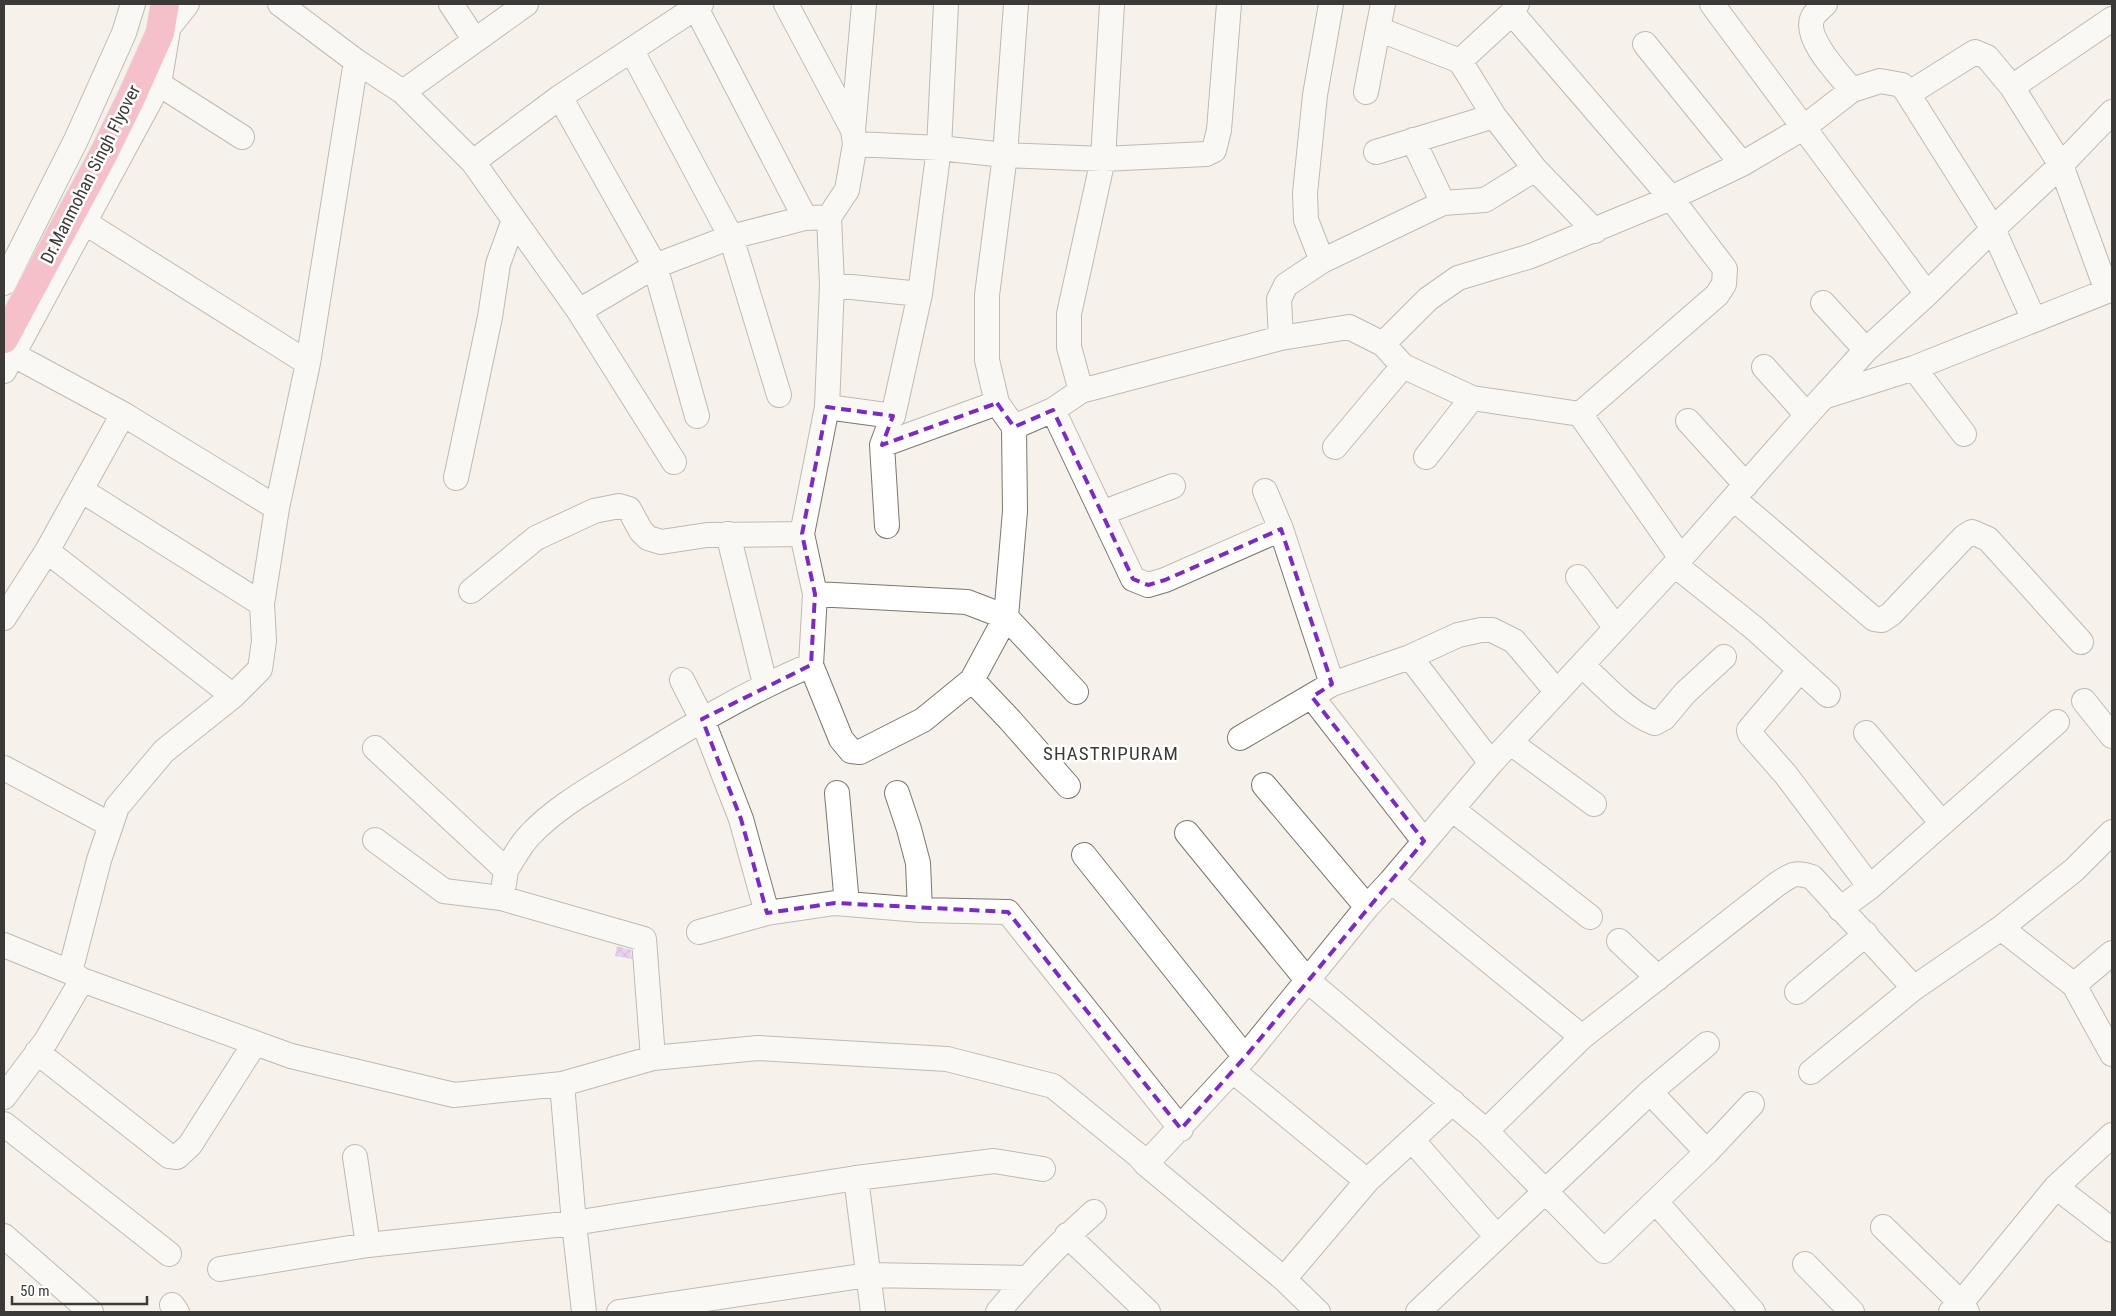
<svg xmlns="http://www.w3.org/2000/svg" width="2116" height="1316" viewBox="0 0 2116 1316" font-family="'Roboto Condensed',sans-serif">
  <defs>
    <pattern id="building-cross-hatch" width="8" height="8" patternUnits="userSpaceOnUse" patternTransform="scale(1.25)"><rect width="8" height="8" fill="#d6a9f6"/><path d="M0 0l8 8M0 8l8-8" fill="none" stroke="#af8bc8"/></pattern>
  </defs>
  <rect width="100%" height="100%" fill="#f6f2eb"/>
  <path fill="url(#building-cross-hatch)" d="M617,946L631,950L632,959L615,956Z"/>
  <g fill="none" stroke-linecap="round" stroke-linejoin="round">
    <g stroke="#7b7771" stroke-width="26">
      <path id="minor" d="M280,4L356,61L403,92L473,162L579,311L674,462
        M451,4L474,39
        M786,4L853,130
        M1712,4L1927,294
        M1825,4C1821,8 1814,13 1812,19C1805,40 1839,74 1852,90
        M696,8L805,218
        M1512,13L1671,198L1725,269L1724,284L1717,295L1580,414L1681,558
        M168,28L187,4
        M1378,29L1383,4
        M1645,44L1742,164
        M632,51L731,237L779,395
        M1460,61L1512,13L1517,4
        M159,84L242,137
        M2012,87L2112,19
        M403,92L526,4
        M1366,92L1378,29L1460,61L1494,116L1535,169L1595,231
        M1908,94L1975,52L1987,57L2012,87L2061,165L2107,291
        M560,97L655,266L697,416
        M1413,140L1443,203
        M855,144L939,148L1005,155L1103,159L1206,154L1214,150L1219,130L1229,4
        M1376,152L1494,116
        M473,162L560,97L701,4
        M829,217L832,285L827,407L802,534L815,594L811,665L841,739L851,751L860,752L923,720L972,680L1006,617L1015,511L1014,427L997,403L987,360V295L1005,155L1016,4
        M84,222L308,363
        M1322,261L1306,220L1305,193L1315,95L1331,4
        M4,283L76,140L124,33L133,4
        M832,285L920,294
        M1823,303L1866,350
        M579,311L655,266L731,237L805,218L829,217L847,190L855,144L853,130L864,4
        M1281,338L1279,299L1286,285L1322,261L1443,203L1485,200L1535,169
        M1383,344L1428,299L1458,278L1531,256L1671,198L1742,164L1803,128L1852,90L1880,81L1902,85L1908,94L1993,229L2034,320
        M12,354L123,414
        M1764,367L1807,415
        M1914,368L1964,434
        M4,371L159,84L168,30
        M1081,391L1069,347V314L1103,159L1112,4
        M1826,396L1914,368L2112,289
        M827,407L893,416L920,294L939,148L946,4
        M1053,410L1133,579L1148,585L1165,580L1281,529L1265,491
        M1688,421L1746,485
        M1014,427L1053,410L1081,391L1281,338L1349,327L1383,344L1403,366L1472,398L1580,414
        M882,445L997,403
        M1335,447L1403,366
        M1426,457L1472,398
        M456,478L490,317L498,264L514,220
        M81,490L262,604
        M1734,499L1874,619L1882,620L1891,614L1964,537L1972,532L1988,539L2081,642
        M1102,513L1173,486
        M887,526L882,445L888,429
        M1281,529L1332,684
        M728,534L765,684
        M47,551L233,696
        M1675,565L1754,628L1828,695
        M1578,577L1616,628
        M471,591L536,538L594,511L619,506L629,509L641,531L648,538L661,542L707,535L802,534
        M815,594L967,602L1006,617L1076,692
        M4,618L47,551L123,414L277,508
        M1410,657L1491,763
        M1582,665C1602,683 1630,715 1655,723L1664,718L1685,693L1724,657
        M1800,670L1749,730L1750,734L1786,775L1870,887
        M682,680L702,719L741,819L767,913
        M972,680L1010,720L1068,786
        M1312,697L1424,841
        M2084,701L2112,736
        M1866,733L1941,822
        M1240,738L1332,684L1410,657L1458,635L1481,630H1492L1514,641L1557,692
        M1511,743L1594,804
        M375,748L506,870L504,884
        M4,768L111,825
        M1264,785L1367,907
        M837,793L847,904
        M897,793L909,829L918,863L920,910
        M1452,809L1590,917
        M1187,833L1307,980L1486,1131L1604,1251L1707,1152L1752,1104
        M375,840L444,891L501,898L644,939L653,1058
        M1084,855L1245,1057
        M506,870C514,858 520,845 530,835C556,807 593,787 625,767C687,728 745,693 811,665
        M1391,881L1582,1037
        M1840,909L1870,887L2057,722
        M2001,928L2074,870L2112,832
        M699,932L767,913L835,903L920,910L1008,912L1181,1129
        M1619,941L1658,978
        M4,945L70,972L82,980L291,1056L454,1095L562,1084L653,1058L758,1048L947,1059L1053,1086L1139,1156L1146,1164L1284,1279L1318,1312
        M2112,953L2074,985L2112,1054
        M70,972L99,860L117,807L164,751L233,696L260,669L264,641L262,604L277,508L308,363L356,61
        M1797,992L1866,934
        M37,1052L169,1156L177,1157L190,1145L255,1043
        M1233,1071L1367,1181
        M1811,1072L1914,988
        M562,1084L574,1223L584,1312
        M1650,1092L1707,1152
        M4,1097L46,1041L82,980
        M4,1124L169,1254
        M1486,1131L1582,1037L1776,885C1791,875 1794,871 1812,877L1914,988L2001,928L2074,985
        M1413,1141L1497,1237
        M355,1157L368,1245
        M1146,1164L1245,1057L1367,907L1391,881L1491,763L1681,558L1807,415L1866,350L1927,294L1993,229L2061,165L2112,112
        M856,1178L873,1312
        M2056,1187L2112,1230
        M1656,1202L1753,1312
        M1883,1227L1961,1303L1967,1312
        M1067,1235L1148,1312
        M4,1236L91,1312
        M1805,1264L1852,1312
        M220,1269L368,1245L574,1223L856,1178L994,1161L1043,1169
        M1284,1279L1367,1181L1453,1102
        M172,1305L177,1312
        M619,1312L868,1275L1026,1278
        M998,1312C1028,1276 1059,1243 1094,1212
        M1418,1312L1650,1092L1707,1044
        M1951,1312L1961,1303L2056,1187L2112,1135"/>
    </g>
    <g stroke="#d0d0cf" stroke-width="30">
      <path id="highway" d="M4,339L103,155L131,98L160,33L165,4"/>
    </g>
    <use href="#minor" stroke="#fff" stroke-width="24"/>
    <use href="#highway" stroke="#f383a0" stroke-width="28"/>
  </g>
  <path d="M0 0H2116V1316H0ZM997,403L1014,427L1053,410L1133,579L1148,585L1165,580L1281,529L1332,684L1312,697L1424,841L1245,1057L1181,1129L1008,912L835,903L767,913L741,819L702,719L811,665L815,594L802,534L827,407L893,416L882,445Z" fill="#f6f2eb" fill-opacity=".55" fill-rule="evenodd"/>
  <path fill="none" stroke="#7b2cbf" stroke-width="4" stroke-dasharray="10 6" stroke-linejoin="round" d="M997,403L1014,427L1053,410L1133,579L1148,585L1165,580L1281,529L1332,684L1312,697L1424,841L1245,1057L1181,1129L1008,912L835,903L767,913L741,819L702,719L811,665L815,594L802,534L827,407L893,416L882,445Z"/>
  <g text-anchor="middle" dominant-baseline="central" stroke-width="5" stroke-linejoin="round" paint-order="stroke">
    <g font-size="18" fill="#3c3a38" stroke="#fff">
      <text transform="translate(90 174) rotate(-63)">Dr.Manmohan Singh Flyover</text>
    </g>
    <g font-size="19" letter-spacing="1" fill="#3c3a38" stroke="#fff">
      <text x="1111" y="753">SHASTRIPURAM</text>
    </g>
  </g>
  <rect width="2116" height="1316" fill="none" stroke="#3c3a38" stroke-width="10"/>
  <path d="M12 1296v8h135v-8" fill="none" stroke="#3c3a38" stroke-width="2.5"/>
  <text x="20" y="1296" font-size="15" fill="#3c3a38" stroke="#ffffff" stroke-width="4" paint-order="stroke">50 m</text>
</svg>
